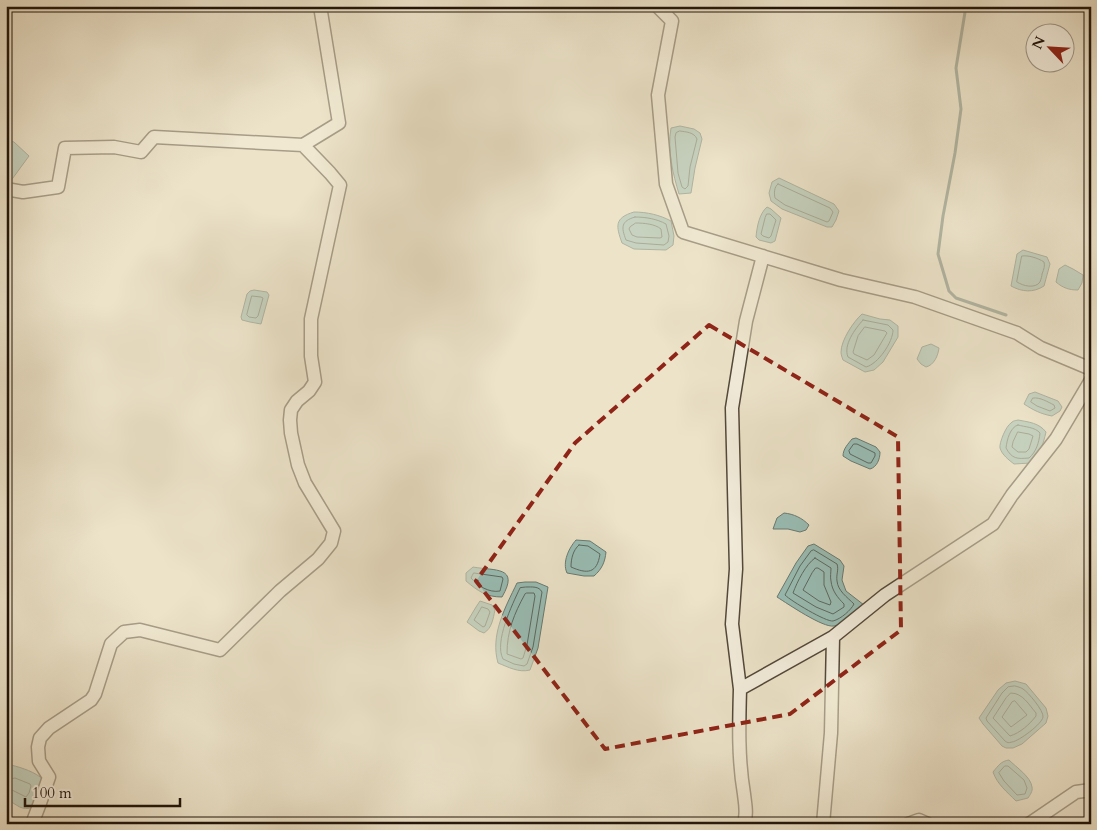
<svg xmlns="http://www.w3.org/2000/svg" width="1097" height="830" viewBox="0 0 1097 830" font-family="Cardo,serif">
  <rect width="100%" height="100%" fill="#ece3c9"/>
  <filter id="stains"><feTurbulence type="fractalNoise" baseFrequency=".004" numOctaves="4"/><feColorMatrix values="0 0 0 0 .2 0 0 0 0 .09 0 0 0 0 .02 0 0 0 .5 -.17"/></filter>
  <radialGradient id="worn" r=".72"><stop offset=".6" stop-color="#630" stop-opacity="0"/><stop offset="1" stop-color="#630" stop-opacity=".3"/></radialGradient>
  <path fill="#99beb6" stroke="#697a72" d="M680,126L694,129L700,133L702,139L695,168L691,193L679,194C673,174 667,150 671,128Z
    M6,140L14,142L29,156L10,182L6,180Z
    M779,178L834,204L839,211L836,220L832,227H827L782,209L771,201L769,193L772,182Z
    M767,207L771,209L781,218L775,241L771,243L759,240L756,237C757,227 759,214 767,207Z
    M634,212C647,212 660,215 671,221L674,236L673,245L666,250L634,249L622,243C616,226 614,218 634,212Z
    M1023,250L1047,257L1050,264L1044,286C1033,293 1022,292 1011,286L1017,254Z
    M1065,265L1073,269L1083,275L1082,283L1078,290C1069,290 1063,288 1056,282L1059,269Z
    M254,290L267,292L269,295L261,324L250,322L242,320L241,317L247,294L250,291Z
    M862,314L880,319L890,320L898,326V337L883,362L874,370L865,372L843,360C842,357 841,355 841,352C841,340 854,321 862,314Z
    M931,344L939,348C938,356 934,365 926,367L921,364L917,359L922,347Z
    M1035,392L1058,401L1062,407L1060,411L1052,416C1041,414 1033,410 1024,404L1029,394Z
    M1018,420C1029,422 1039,423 1046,432C1043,445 1040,454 1031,463L1014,464C1009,460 1002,455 1000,448C999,443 1006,426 1011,423C1014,420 1015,421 1018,420Z
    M856,438L876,447L880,452C880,459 877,467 870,469L851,461L843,456C843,449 848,444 852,439Z
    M784,513C794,514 802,518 809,525L806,530L800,532L788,529H773L777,518Z
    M576,540L590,541L606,552C605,562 602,569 594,576H584L567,573C562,562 569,548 576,540Z
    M814,544L840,560L844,566L842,580L846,591L864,605C856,611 845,624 834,626C823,628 788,604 777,597L796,563L808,546Z
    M473,567C495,571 520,566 502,597C486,597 478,591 466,581V573Z
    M525,582H536L548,587L538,648L530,670C519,673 508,667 498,663C490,635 505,608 517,583Z
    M480,601L492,605L495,610C493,619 492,628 484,633L479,631L467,622L476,607Z
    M1015,681L1026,684L1046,708L1048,716L1046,723L1022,744L1013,748H1006L1002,746L983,724L979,718L998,690L1006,683Z
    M1009,760C1016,767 1031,777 1032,787C1033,791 1030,795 1028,798L1016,801C1007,792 997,784 993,772C998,766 1001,761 1009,760Z
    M11,765C23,768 35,772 44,780L34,807C21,812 17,804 6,799V771Z"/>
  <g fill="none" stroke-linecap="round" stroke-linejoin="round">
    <path stroke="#5c6960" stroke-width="1" d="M680,131C686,132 694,132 697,139L690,167L688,186L685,189L682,187L678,173L675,137L676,133Z
      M778,184L830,208L833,212L829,221L827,222L785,205L775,198C774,193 774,187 778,184Z
      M767,214H770L776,220L771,236L769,238L763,236L761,234L765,218Z
      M635,217C646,217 657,219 666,224L669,236L668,242L664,245L636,243L626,240C621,227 621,221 635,217Z
      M636,223C644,223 655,224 661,229L662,237L660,238L637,237L632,235L629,229L630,227Z
      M1022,256C1028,255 1038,258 1044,262C1045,266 1044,269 1042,274C1042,276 1041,279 1040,282C1035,289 1023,286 1017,282Z
      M252,296L261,297L263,298L258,316L256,318L249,317L247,315Z
      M863,320L888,325L893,330C893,342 878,364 866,367L848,357C843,345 855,329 863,320Z
      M865,327L885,331L887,333L874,355L867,360L854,354L853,352L858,336Z
      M1033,398C1040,397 1048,402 1054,405L1055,408L1050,411L1037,406L1031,402Z
      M1018,425C1025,427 1035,427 1040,433C1039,443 1036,452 1029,458C1017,459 1012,459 1006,448C1007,440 1010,427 1018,425Z
      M1018,432L1029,434L1033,436L1029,449L1026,452H1018L1012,447L1013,442Z
      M854,444H857L875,453V456L871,463H868L850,454L849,451Z
      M579,545L588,546L600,554C597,574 587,574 571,567C571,559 573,550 579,545Z
      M814,550L837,564C839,570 836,574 837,581C838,591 847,597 854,604C851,610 841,619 833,621C826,622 791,601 785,595L800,566L811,551Z
      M815,558L831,568C831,572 830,577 831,581C832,591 838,598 844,604V607L833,614L816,607L793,593C797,582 806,564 815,558Z
      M816,568H818L824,572V585L831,602L830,605L819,601L803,590L812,573Z
      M474,573L502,577L503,579L500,591C489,593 478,586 471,578L472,576Z
      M526,587C532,587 539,586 542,592L533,647L527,664L524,666L514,664L503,659C494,642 512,605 520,588Z
      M527,593H534L535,596L527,645L523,658L521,659L507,654C507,631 514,614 525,594Z
      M482,607L488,609L490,612L485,626L483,627L474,620L480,610Z
      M1015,686C1018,687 1020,687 1023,689C1028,692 1044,711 1043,717C1042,724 1019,741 1012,742C1008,743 1008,743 1005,741L987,721L986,718L1002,693L1008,687Z
      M1011,693C1023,693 1029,705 1036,713V716C1030,724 1020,733 1010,736L993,718L1006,698Z
      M1015,701L1027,715L1011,727L1002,717L1012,702Z
      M1005,766H1008L1024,780L1027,788L1025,794L1017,795L1004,781L999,773Z
      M6,780L15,778L30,784L31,786L29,793L26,797L12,790L6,789"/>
    <path stroke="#697a72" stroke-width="3" d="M966,6L956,68L961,109L955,153L943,216L938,254L949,291L956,298L1006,315"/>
    <g stroke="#53483a" stroke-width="15">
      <path id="street" d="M657,6L672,21L658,95L666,184L683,232L841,280L915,297L1017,333L1041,348L1091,369
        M6,189L23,192L58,187L65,148L114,147L141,152L154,137L303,145L339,123L320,6
        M740,689L732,624L736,569L732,408L746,321L763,256
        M32,824L40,803L49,777L39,761L38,747L40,738L49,728L91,700L95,694L111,644L124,632L140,630L220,650L280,591L318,559L331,543L334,531L305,483L298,465L291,433L290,420L291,410L297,401L309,391L315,382L311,356V319L340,185L330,173L303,145
        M743,824C748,815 745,804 744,794C738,759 739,724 740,689L833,637
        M823,824L831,733L833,637L885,595L993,524L1012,495L1056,439L1091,380
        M908,824L919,820L928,824
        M1029,824L1076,792L1091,790"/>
    </g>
    <use href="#street" stroke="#f3eddc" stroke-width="12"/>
  </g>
  <path d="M0 0H1097V830H0ZM709,325L898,437L901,630L790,714L605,749L476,581L575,443Z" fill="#ece3c9" fill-opacity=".55" fill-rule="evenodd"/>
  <path fill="none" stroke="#8f2418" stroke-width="4" stroke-dasharray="10 6" stroke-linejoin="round" d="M709,325L898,437L901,630L790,714L605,749L476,581L575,443Z"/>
  <rect width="1097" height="830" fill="none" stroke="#ece3c9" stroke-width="25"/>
  <rect x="8" y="8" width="1082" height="815" fill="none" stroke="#20140b" stroke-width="2.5"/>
  <rect x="12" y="12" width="1072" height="805" fill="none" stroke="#20140b"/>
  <g transform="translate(1050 48) rotate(295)"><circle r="24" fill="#f3eddc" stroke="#9f9688"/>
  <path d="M0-4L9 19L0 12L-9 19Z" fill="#8f2418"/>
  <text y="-8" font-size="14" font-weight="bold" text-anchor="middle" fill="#20140b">N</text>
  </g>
  <path d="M25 798v8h155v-8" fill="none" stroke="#20140b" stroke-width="2.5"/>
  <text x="32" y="798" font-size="15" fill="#20140b" stroke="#f3eddc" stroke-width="4" paint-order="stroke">100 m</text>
  <rect width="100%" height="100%" filter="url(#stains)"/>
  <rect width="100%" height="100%" fill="url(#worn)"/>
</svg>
